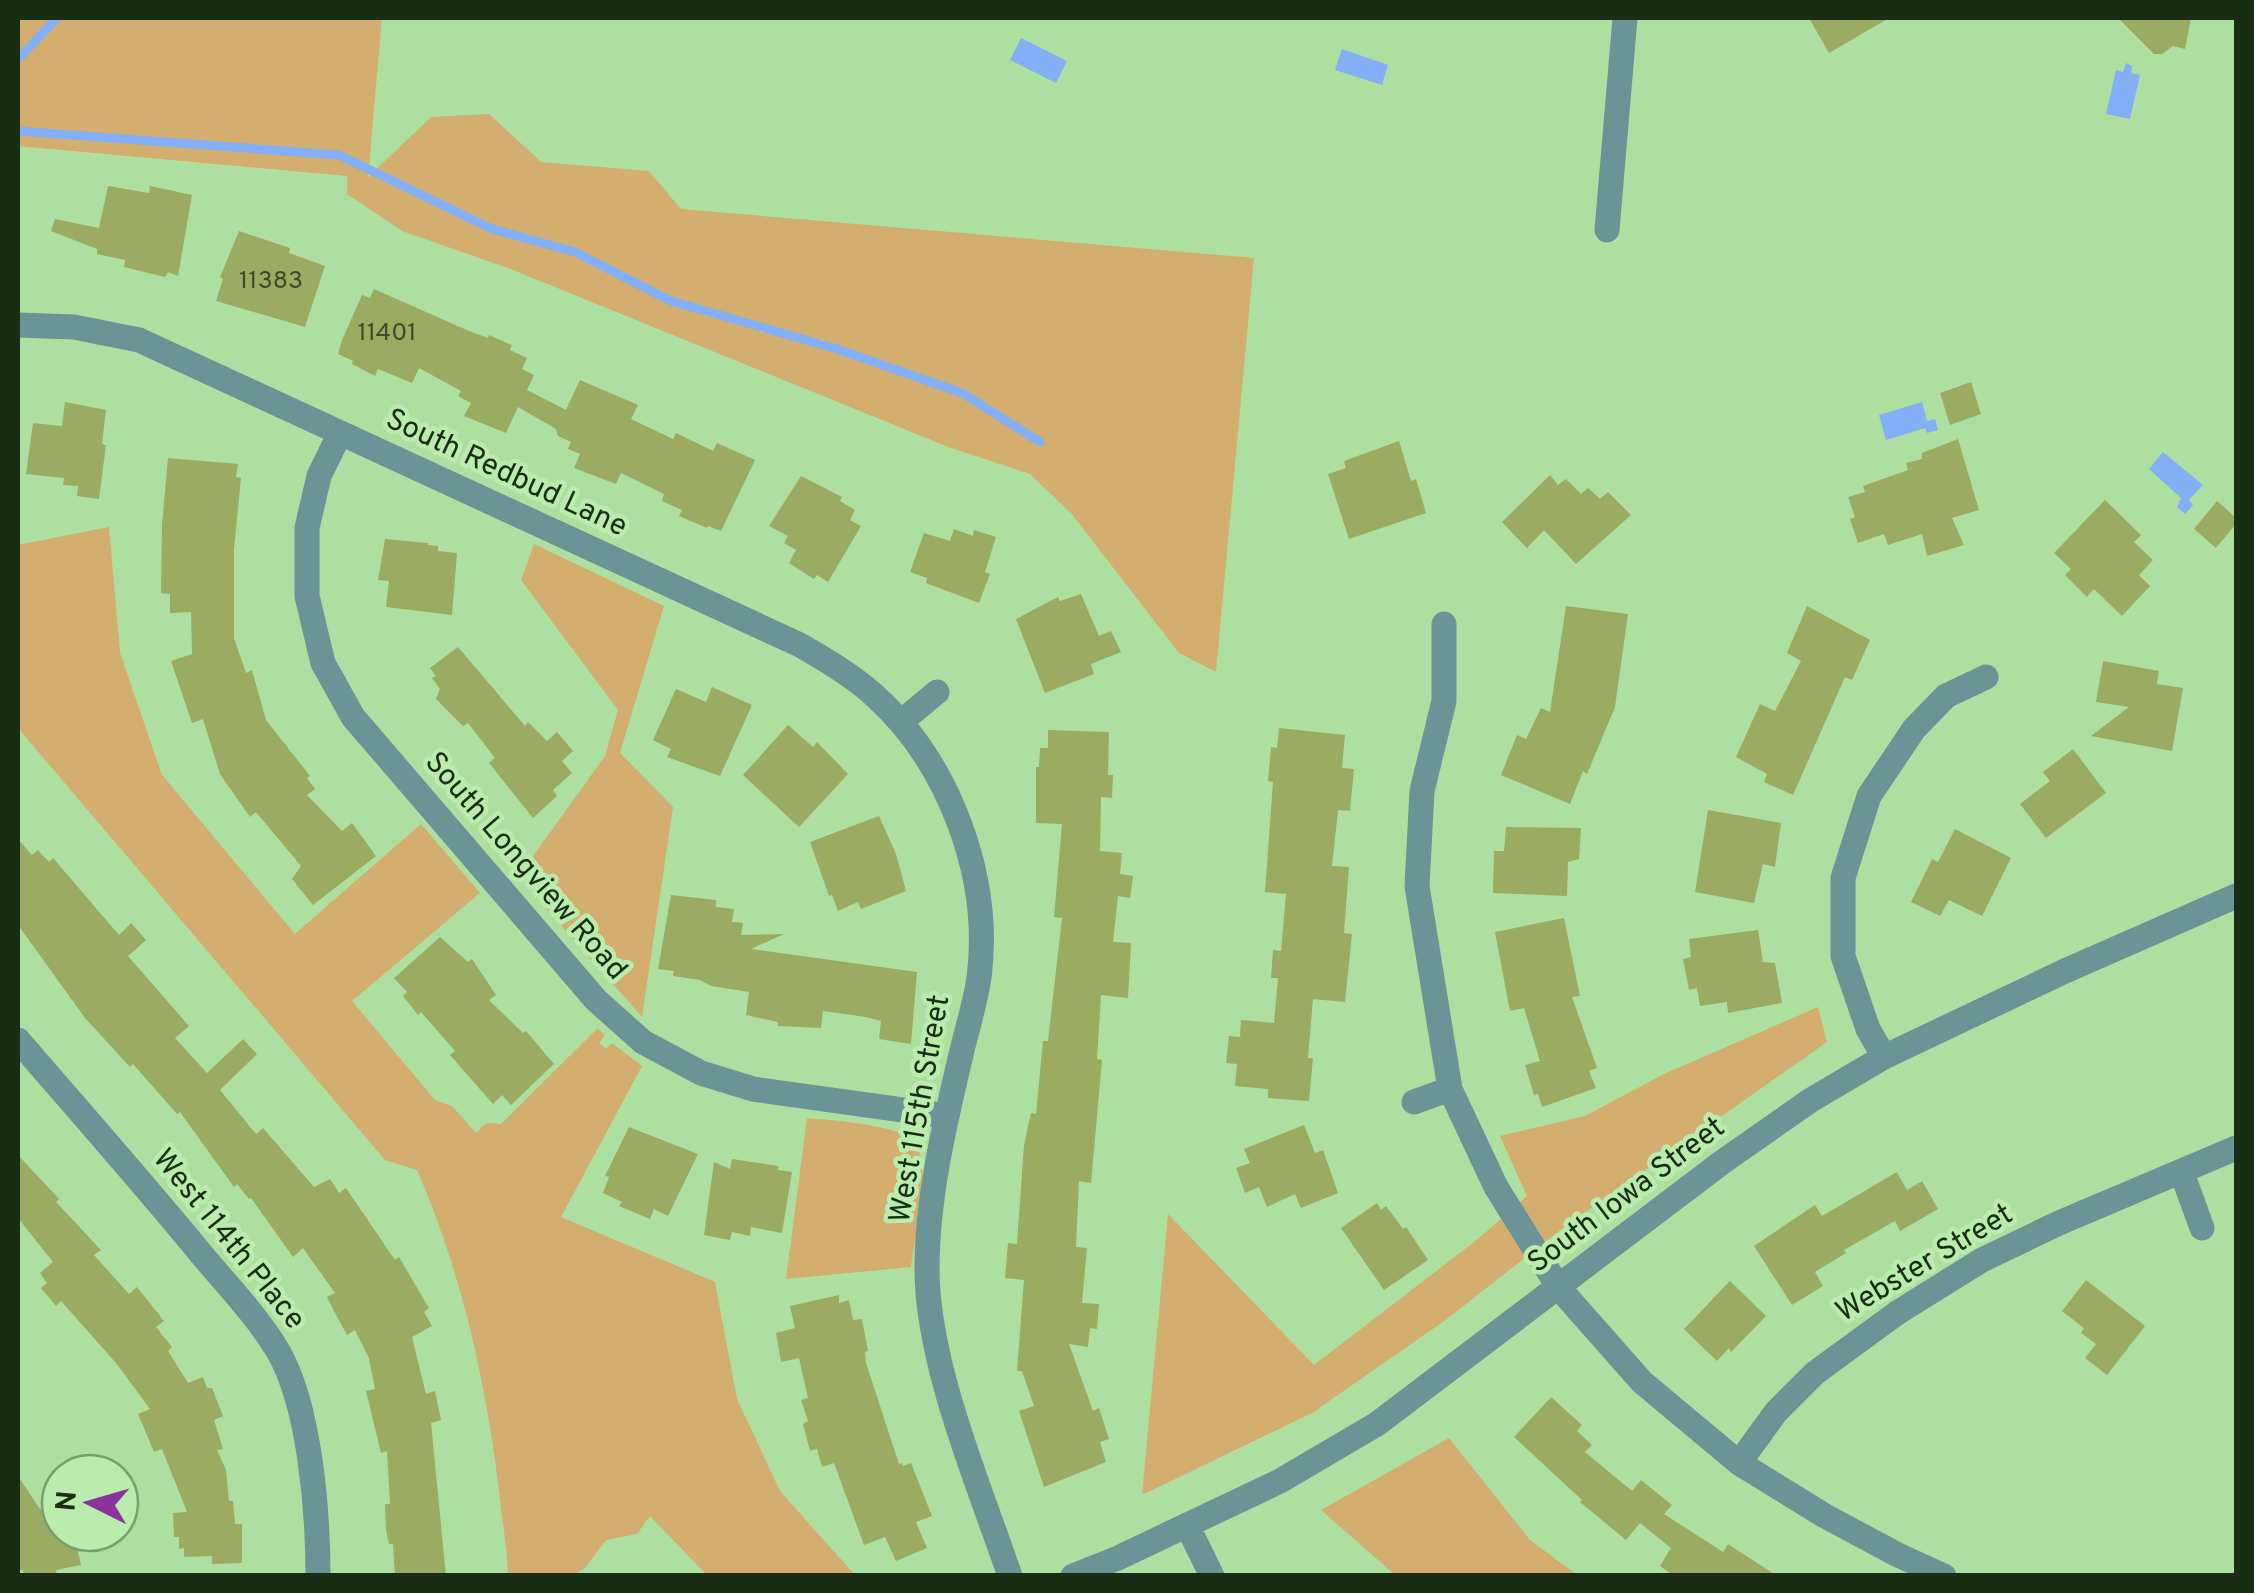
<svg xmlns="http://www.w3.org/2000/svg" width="2254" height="1593" viewBox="0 0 2254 1593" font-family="Overpass,sans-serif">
  <rect width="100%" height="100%" fill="#addfa0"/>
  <path fill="#d3ae6f" d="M18,18H382L368,177L431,117L489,114L541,162L649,171L681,209L1254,258L1216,672L1179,653L1071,513L1030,474L951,448L508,268L402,231L347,194V176L18,146Z
    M109,527L120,653L162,775L295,934L421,824L480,893L352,1001L435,1100L452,1106L476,1133L487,1123L501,1124L598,1028L605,1035L599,1043L606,1049L612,1043L642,1066L561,1217L715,1282L737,1399L780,1491L855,1575H707L650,1516L637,1534L606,1540L586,1567L575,1575H508C507,1547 502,1519 499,1491C486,1381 461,1271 417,1170L385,1160L18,728V545Z
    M534,544L664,606L620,753L673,807L642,1017L543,905L555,896L528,863L605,756L618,710L521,580Z
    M1818,1007L1827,1042L1563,1228L1447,1319L1312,1413L1142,1495L1168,1214L1314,1365L1478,1239L1527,1196L1500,1136L1585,1116L1664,1074Z
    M807,1118C830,1120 901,1125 914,1142C933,1166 915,1237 911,1267L786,1279Z
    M1449,1438L1530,1540L1577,1575H1395L1321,1510Z"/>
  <path fill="#83aff6" d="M1021,38L1067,61L1056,83L1010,60Z
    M1342,49L1388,65L1382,85L1335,70Z
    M2126,63L2132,66L2131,73L2140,75L2130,119L2106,114L2116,70L2123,72Z
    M1922,402L1927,421L1935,419L1938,430L1927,433L1925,428L1886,440L1879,415Z
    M2163,452L2203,485L2189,500L2193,505L2185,514L2177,507L2181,498L2149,469Z"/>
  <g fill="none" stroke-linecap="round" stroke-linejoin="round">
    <path stroke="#83aff6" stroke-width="9" d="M18,59L57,18
      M18,131L339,155L492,229L575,252L671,301L837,349L962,393L1040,442"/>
  </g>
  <path fill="#9bab62" d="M1809,18H1889L1829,53Z
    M2118,18H2191L2185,49L2173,46L2162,54H2154Z
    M108,186L149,193L150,186L192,195L178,276L168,272L165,277L124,267L125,260L97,254V249L51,231L55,219L99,228Z
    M239,231L290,248L289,253L325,266L305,327L216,301L223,279L220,277Z
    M374,289L469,331L488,338L489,335L512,345L510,350L527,358L522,369L534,375L527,390L566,410L580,380L638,405L631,419L673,439L676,433L713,451L717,443L755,460L721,531L708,526L707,528L679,516L682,510L662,501L664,494L621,473L616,484L574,468L580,454L568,449L571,442L558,436L556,429L518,407L506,433L464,416L471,403L458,396L461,391L419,368L412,383L378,369L375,376L352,364L353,361L338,354L342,340L362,295L370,298Z
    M1971,382L1981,414L1950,425L1940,393Z
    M65,402L106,410L102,444L106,445L99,499L77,496L78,486L63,485L64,478L26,474L33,423L62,426Z
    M1958,439L1979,510L1952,518L1964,545L1927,556L1922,534L1888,545L1884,534L1858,543L1850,519L1855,517L1848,497L1865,492L1863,486L1908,470L1906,463L1922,459V453Z
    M1399,441L1411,481L1416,479L1426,513L1349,539L1328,474L1346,468L1344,461Z
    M168,458L238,464L236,477L241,478L234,549V638L246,673L252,670L266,720L310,776L307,778L315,789L307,795L342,831L352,823L376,856L313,905L292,879L301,866L256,812L250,817L220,774L203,719L192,723L171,661L192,654L191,612L170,613V594L161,593L162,525Z
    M1550,475L1558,485L1566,479L1581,494L1588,488L1600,499L1608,492L1631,515L1576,564L1544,530L1527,548L1502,522Z
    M801,476L842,497L840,501L855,510L850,520L861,526L828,582L817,575L814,579L789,563L796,550L784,543L788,536L769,526Z
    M2105,500L2141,535L2134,542L2153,560L2139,575L2150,586L2122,616L2094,589L2087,597L2065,575L2071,569L2054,553Z
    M2217,501L2236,518V524L2216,548L2194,529Z
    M954,529L973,536L974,530L996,537L985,572L990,574L979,603L926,583L927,578L910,572L924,533L950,541Z
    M385,539L428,543V545L438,546V551L457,553L452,615L386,607L389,581L378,580Z
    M1081,594L1099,636L1111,631L1121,652L1091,664L1094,674L1045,693L1016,619L1058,597L1060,601Z
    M1566,606L1628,614L1615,707L1587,774L1583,771L1570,804L1501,775L1517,735L1526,739L1541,708L1550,712Z
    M1807,606L1870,640L1852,680L1845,677L1793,795L1764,782L1767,774L1736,757L1760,704L1775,711L1801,661L1787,653Z
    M458,647L525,726L528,722L547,741L557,732L573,751L562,761L572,773L553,790L557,796L533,818L489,763L495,758L468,723L463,726L436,699L440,689L432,678L436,676L430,668Z
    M2103,661L2159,671L2157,684L2183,688L2172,751L2091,736L2129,707L2096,702Z
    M712,687L752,705L720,776L667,757L671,749L653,740L676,689L706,702Z
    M788,725L813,747L817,742L848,774L799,827L743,775Z
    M1279,728L1345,735L1342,768L1354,769L1350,811L1338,810L1332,866L1349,867L1344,933L1352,934L1345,1002L1313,999L1308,1058H1313L1309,1101L1268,1098V1089L1235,1086L1237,1064L1226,1063L1229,1036L1240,1037L1241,1020L1274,1023L1278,978H1271L1273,950L1281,951L1286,894L1265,892L1273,782L1268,781L1271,747L1277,748Z
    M1048,730L1109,732L1108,775H1113L1112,798L1101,797L1100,851L1122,853L1120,874L1133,876L1130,898L1118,896L1113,942L1131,943L1128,998L1101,995L1097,1059L1102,1060L1091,1183L1079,1181L1076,1247L1087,1248L1082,1303L1099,1304L1097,1329L1090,1328L1088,1347L1069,1344L1093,1411L1099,1408L1109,1439L1100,1442L1106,1462L1044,1487L1019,1411L1034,1406L1022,1371H1017L1024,1280L1005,1278L1008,1243L1017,1244L1024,1145L1031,1113L1036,1114L1043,1041H1048L1062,918L1054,917L1062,824L1036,823V767H1039L1040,748H1048Z
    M2073,749L2106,793L2046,838L2020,804L2050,781L2043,772Z
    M1708,810L1781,823L1775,867L1763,864L1754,903L1695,892Z
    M879,816L896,854L906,891L861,909L858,902L838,911L832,895L829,896L810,842Z
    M1506,827L1581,828L1579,859L1568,862L1567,896L1493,893L1494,851H1504Z
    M1955,829L2011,858L1982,916L1949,900L1940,916L1911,902L1932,859L1938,862Z
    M18,839L32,855L38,850L49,862L53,858L119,935L131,923L146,940L128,956L189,1026L175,1038L207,1073L243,1039L257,1054L220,1090L256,1134L263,1128L314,1187L330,1179L339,1193L346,1188L395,1260L399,1257L429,1308L424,1312L432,1326L412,1337L426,1394L435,1391L441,1420L431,1423L446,1576H395L393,1544H389L386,1530L385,1504H390L387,1451L381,1453L366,1391L375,1389L369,1358L355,1330L347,1335L334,1311L327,1297L335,1293L303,1248L293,1257L251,1198L249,1199L237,1184L234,1187L180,1112L177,1114L133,1064L130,1067L85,1018L18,925Z
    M671,895L716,900V907L734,909L732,922L743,923L741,935L784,934L751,949L917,972L911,1044L879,1039L881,1021L866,1017L823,1011L821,1028L778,1026V1022L746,1015L749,992L711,986L700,980L673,976L674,971L658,969Z
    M1564,918L1580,996L1572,997L1597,1068L1589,1071L1596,1088L1542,1107L1538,1094L1534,1095L1525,1065L1540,1061L1524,1008L1510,1011L1495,932Z
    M1758,930L1763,962L1775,963L1782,1003L1728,1013L1727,1002L1700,1006L1697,988L1689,990L1683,959L1691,957L1689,939Z
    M440,937L468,962L472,959L496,995L489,1000L523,1033L526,1031L554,1064L511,1105L502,1095L493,1104L450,1055L455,1051L421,1012L418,1015L403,996L407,992L394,978Z
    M1304,1125L1315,1153L1323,1150L1338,1193L1301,1208L1295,1194L1267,1207L1259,1187L1245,1193L1236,1168L1250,1163L1244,1149Z
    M629,1127L698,1154L668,1216L654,1209L650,1219L619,1206L622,1202L603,1193L609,1177L605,1176Z
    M18,1155L59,1199L56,1202L101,1250L94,1255L129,1294L137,1287L164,1321L156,1327L172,1347L168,1351L188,1383L203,1377L207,1388H212L223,1416L214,1420L223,1449L217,1450L226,1470L229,1501H233L235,1524H242V1563L212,1564V1556L184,1557V1548L179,1549V1537H174L173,1513L187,1512L162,1449L154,1452L138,1414L150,1409L116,1363L61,1301L56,1306L41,1288L47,1283L40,1273L53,1262L18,1218Z
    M732,1159L779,1166L778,1170L792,1172L782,1233L751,1227L750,1236L732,1232L730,1240L704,1235L714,1162L730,1169Z
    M1897,1172L1907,1190L1922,1181L1938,1209L1900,1231L1895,1221L1844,1250L1846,1253L1815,1272L1823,1286L1792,1305L1754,1246L1815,1205L1822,1216Z
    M1377,1203L1381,1210L1386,1206L1403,1229L1406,1227L1428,1260L1384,1290L1341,1228Z
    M2086,1280L2145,1326L2107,1375L2085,1358L2096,1344L2081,1333L2084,1328L2062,1311Z
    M1730,1281L1766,1316L1731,1352L1729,1348L1717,1361L1684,1329Z
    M839,1295V1303L849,1300L853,1320L862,1319L868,1351L865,1352L866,1363L899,1464L902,1463L903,1466L911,1463L932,1516L916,1522L927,1548L896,1561L885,1537L864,1545L834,1463L822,1467L817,1449L810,1451L803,1424L808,1421L801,1400L808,1398L799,1358L781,1362L776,1333L795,1328L790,1306Z
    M1551,1397L1582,1425L1577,1431L1592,1445L1585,1452L1632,1491L1641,1480L1672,1505L1664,1514L1723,1552L1728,1544L1777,1576H1674L1660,1566L1671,1548L1640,1523L1626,1540L1580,1502L1582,1500L1514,1437Z
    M18,1476L40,1509L60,1505V1533H74L81,1565L56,1570L57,1576H24L23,1570H18Z"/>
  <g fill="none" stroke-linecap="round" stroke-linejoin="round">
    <path stroke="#6b9496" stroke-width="25" d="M1607,230L1625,18
      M18,325L74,327L139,340L800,645C826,660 853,676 875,696C950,764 992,878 979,978C975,1005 966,1032 960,1059C944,1127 927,1199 927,1269C927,1364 979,1485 1010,1576
      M340,433L319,476L307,528V596L323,663L353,717L596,1000L643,1042L701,1073L753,1089L946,1116
      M1444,624V701L1422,791L1417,886L1450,1089L1496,1187L1559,1288L1642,1382L1739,1463L1825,1516L1898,1555L1944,1576
      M901,722L937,692
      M18,1040C80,1112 142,1182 202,1255C228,1286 258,1317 278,1351C310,1406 318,1512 318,1576
      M1884,1057L1868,1029L1843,956V878L1869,796L1914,729L1946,696L1986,677
      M1414,1102L1450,1089
      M2182,1173L2202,1228
      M1739,1463L1776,1412L1815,1373L1897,1313L1982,1260L2059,1223L2236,1148
      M1187,1525L1212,1576
      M1073,1576L1118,1558L1280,1481L1377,1424L1721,1163L1811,1100L1884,1057L2065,971L2236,896"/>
  </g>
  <g text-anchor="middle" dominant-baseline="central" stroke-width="9" stroke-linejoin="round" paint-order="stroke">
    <g font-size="25" fill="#3a4c28">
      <text x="271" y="282">11383</text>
      <text x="387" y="334">11401</text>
    </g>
    <g font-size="30" fill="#192d14" stroke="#b9ecad">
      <text transform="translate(506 474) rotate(25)">South Redbud Lane</text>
      <text transform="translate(525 867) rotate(49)">South Longview Road</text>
      <text transform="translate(921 1109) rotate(-80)">West 115th Street</text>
      <text transform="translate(1627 1196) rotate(-37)">South Iowa Street</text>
      <text transform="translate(228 1240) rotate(51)">West 114th Place</text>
      <text transform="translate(1925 1264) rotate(-31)">Webster Street</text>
    </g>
  </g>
  <rect width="2254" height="1593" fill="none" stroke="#192d14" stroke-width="40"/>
  <g transform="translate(90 1503) rotate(275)"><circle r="48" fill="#b9ecad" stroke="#79a070" stroke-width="2.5"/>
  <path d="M0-8L18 38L0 25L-18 38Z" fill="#8a329e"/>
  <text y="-15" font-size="28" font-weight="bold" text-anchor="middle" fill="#192d14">N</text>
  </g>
</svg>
